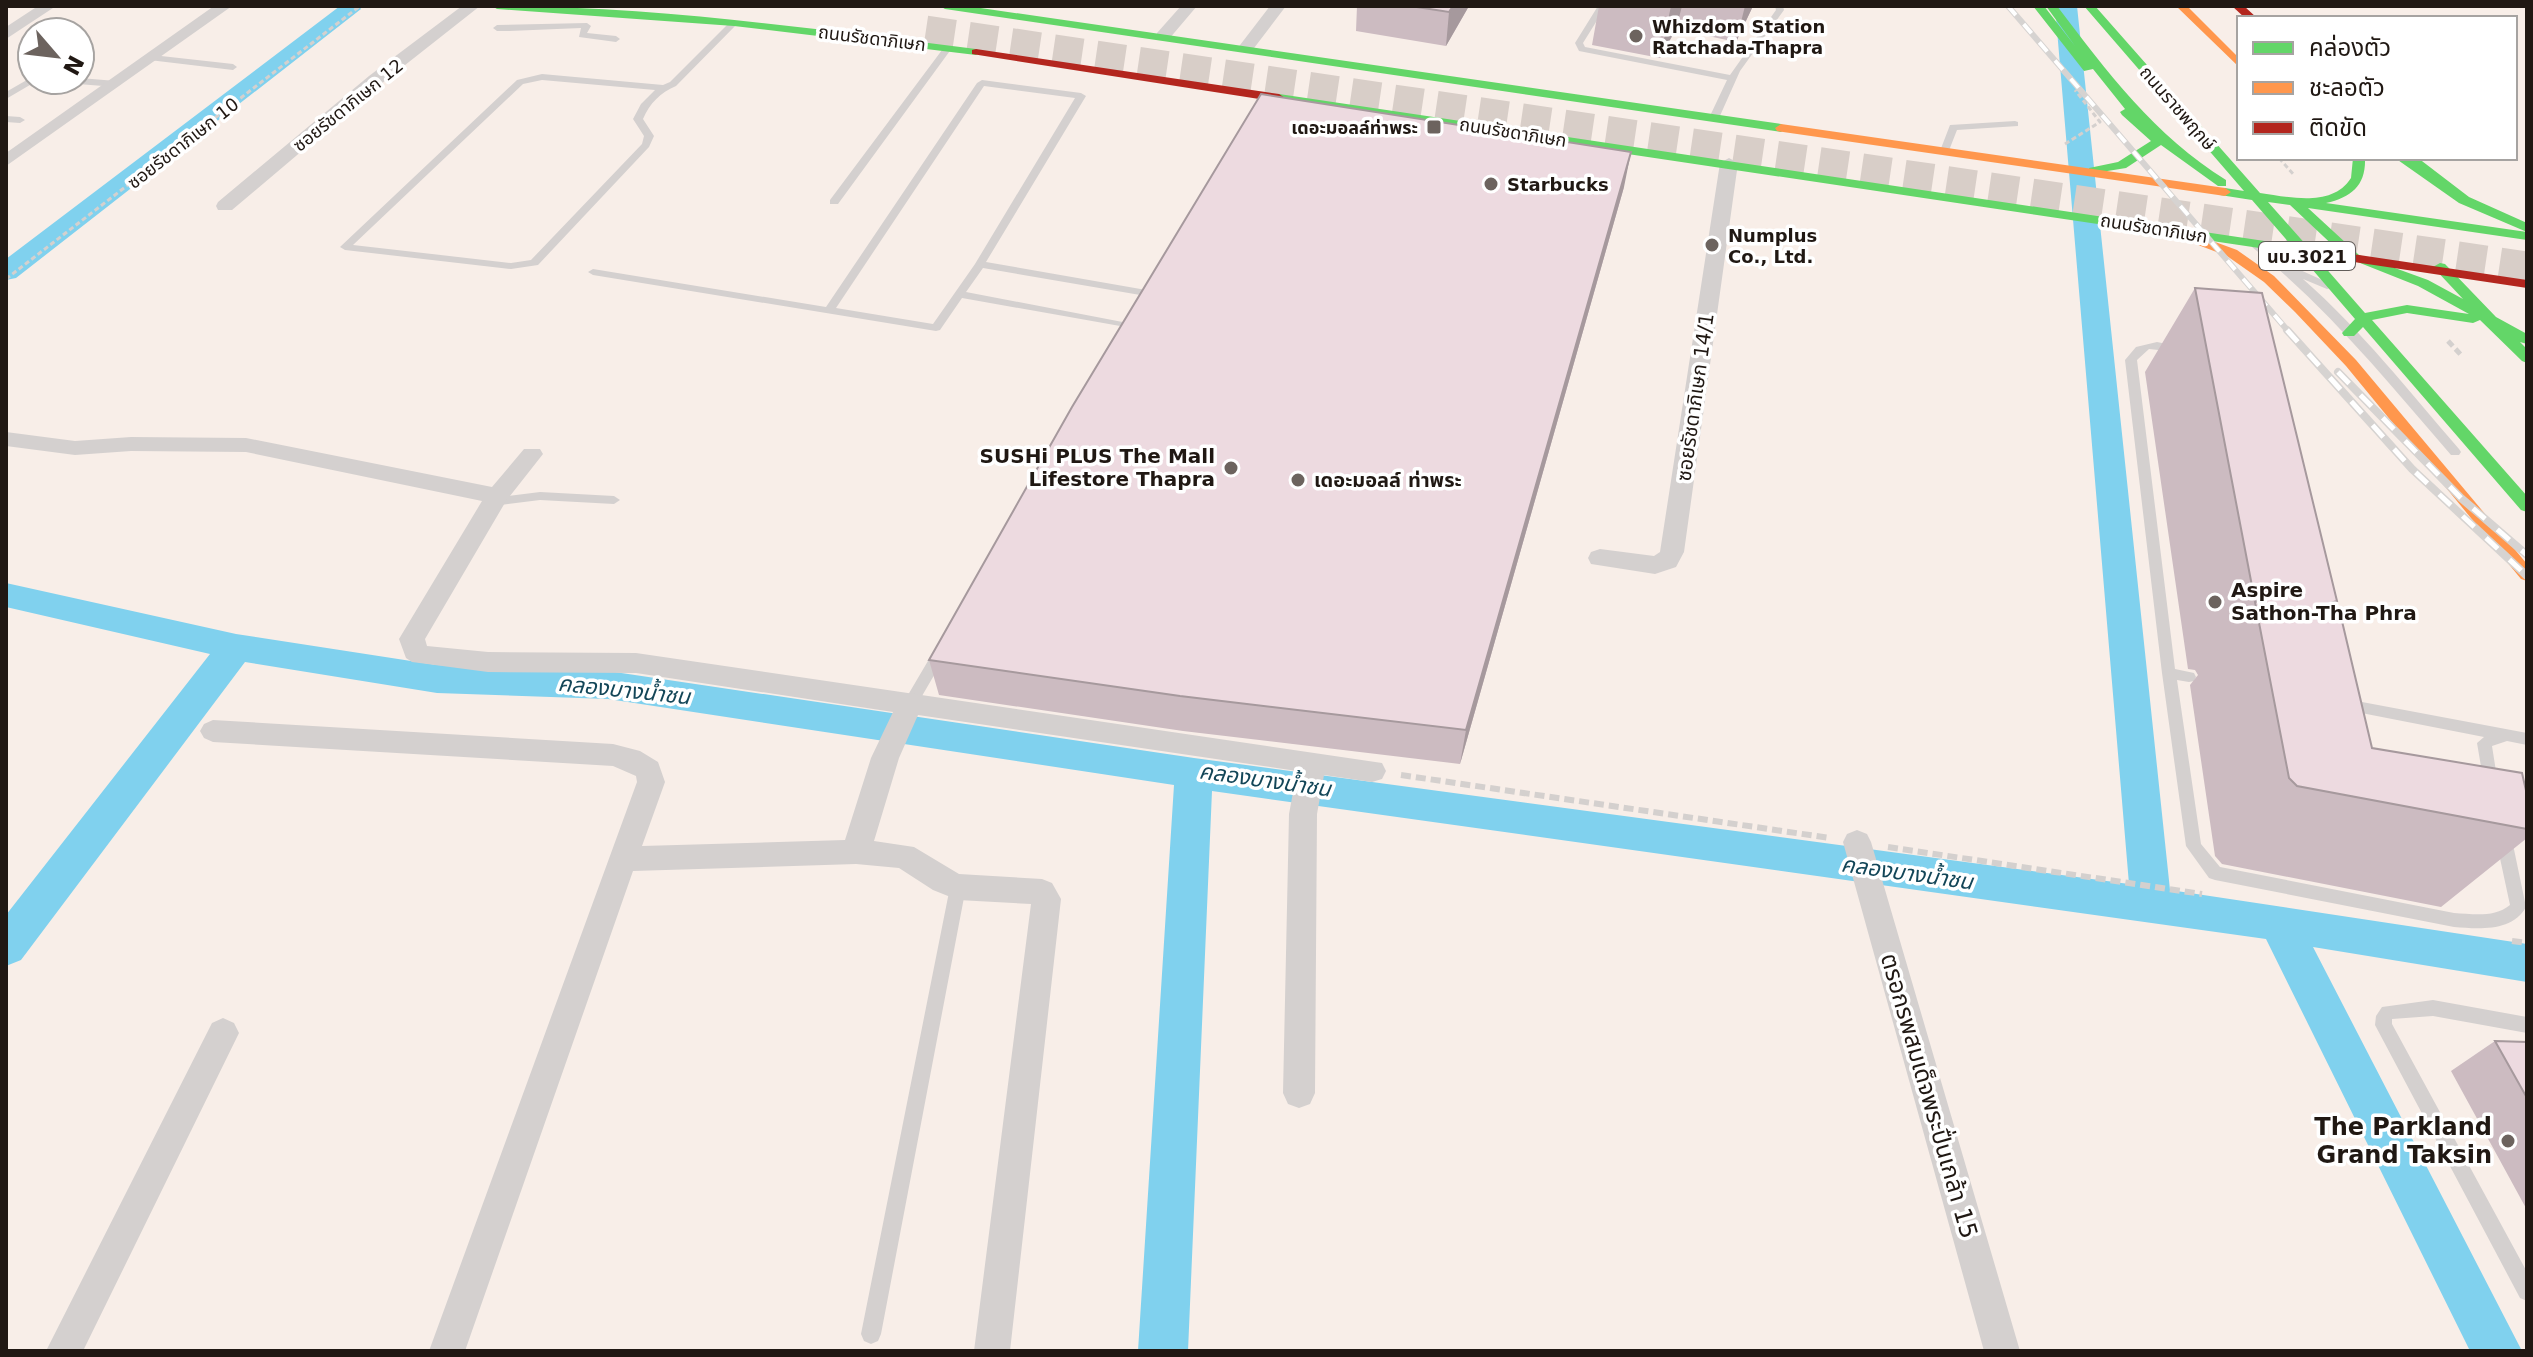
<svg xmlns="http://www.w3.org/2000/svg" width="2533" height="1357" viewBox="0 0 2533 1357" font-family="'DejaVu Sans','Noto Sans Thai',sans-serif">
  <rect width="100%" height="100%" fill="#f8eee8"/>
  <g fill="none" stroke-linecap="round" stroke-linejoin="round">
    <path fill="#80d1ee" fill-rule="evenodd" d="M340,6H359L361,9L16,278L6,280V259Z
      M2055,6H2077L2170,890L2527,944V982L2313,947L2522,1351H2470L2266,939L1212,791L1188,1351H1138L1174,785L608,699L437,693L245,662L21,960L6,966V915L210,654L6,607V583L236,634L437,665L608,671L1194,758L2129,884Z"/>
    <path stroke="#d8cec8" stroke-width="29" stroke-dasharray="29 14" stroke-linecap="butt" d="M926,30L2527,266"/>
    <path stroke="#d4d0ce" stroke-width="3" stroke-dasharray="5 3" stroke-linecap="butt" d="M2065,144L2100,122L2075,90
      M2279,158L2294,175
      M6,279L360,6"/>
    <path stroke="#d4d0ce" stroke-width="5" stroke-dasharray="7 4" stroke-linecap="butt" d="M2448,341L2462,356"/>
    <path stroke="#d4d0ce" stroke-width="6" stroke-dasharray="10 5" stroke-linecap="butt" d="M1401,775L1830,838
      M1888,847L2202,894
      M2512,941L2527,943"/>
    <path fill="#d4d0cf" fill-rule="evenodd" d="M1598,6H1606L1583,43L1585,47L1730,75L1776,10L1775,6H1783L1784,10L1740,71L1719,118L1714,121L1709,118L1727,80L1579,51L1575,43Z
      M731,21L738,23L676,86C660,93 650,103 643,119L654,136L649,147L538,265L511,269L345,250L340,247L517,80L542,74L663,85L670,82ZM542,80L655,90L641,104L633,119L644,136L642,144L531,260L511,263L353,245L523,84Z
      M587,23L591,26L587,33L616,36L620,39L616,42L579,37L581,28L509,31H497L493,28L497,25Z
      M945,46L952,48L838,204H830V200Z
      M152,55L233,64L237,67L233,70L149,60V56Z
      M32,77V80H36L35,82L6,99V92Z
      M80,78L116,81L121,84L116,87L65,83L61,80Z
      M982,80L1081,93L1086,96L986,262L1152,291L1157,294L1152,297L983,268L966,292L1133,324L1137,325V329L962,298L940,330L936,331L593,275L588,272L593,269L826,307L977,83ZM984,86L1075,98L975,264L933,324L836,308Z
      M6,116L20,117L25,120L20,123L6,122Z
      M2015,121L2018,122V126L1957,130L1948,153L1940,151L1950,125Z
      M2256,242L2285,263L2331,284V288L2327,289L2303,279C2361,330 2409,391 2459,449L2461,452L2459,455H2451C2388,382 2328,308 2252,247V243Z
      M2157,342L2181,347L2183,349L2177,352L2149,349L2137,360L2175,669L2194,673L2196,677L2194,681L2189,682L2177,680L2201,844L2220,867L2454,913C2473,914 2494,918 2510,905L2495,835L2498,830L2503,829L2508,830L2511,835L2526,907C2512,932 2479,929 2454,927L2215,880L2209,878L2186,846L2162,673L2125,360L2136,347Z
      M540,492L614,496L620,500L614,504L540,500L493,506L487,502L493,498Z
      M940,648L947,653L915,708H905L903,704L905,700L935,649Z
      M2346,699L2527,733V745L2507,741L2492,746L2498,784L2496,788L2491,790L2486,788L2484,784L2477,743L2484,737L2341,709L2339,705L2341,701Z
      M958,880L964,882L966,887L881,1334L878,1341L871,1344L864,1341L861,1334L950,887L952,882Z
      M2433,1000L2527,1017V1033L2433,1016L2392,1019V1024L2527,1272V1301L2520,1298L2375,1025L2376,1016L2382,1007Z"/>
    <path fill="#d4d0cf" fill-rule="evenodd" d="M38,6H56L6,39V27Z
      M214,6H232L6,166V153Z
      M462,6H480L381,84L232,210H218L216,206L218,202L369,76Z
      M1181,6H1197L1169,39H1157V33Z
      M1270,6H1286L1251,52H1239L1237,49Z
      M1729,158L1738,163L1684,552L1676,567L1655,574L1591,564L1588,558L1591,552L1600,549L1654,556L1660,552L1720,163Z
      M6,432L75,441L131,437L246,438L492,487L524,449H540L543,454L506,501L425,639L427,646L488,652L636,653L1382,763L1386,771L1382,779L1372,782L1324,775L1317,814L1315,1093L1310,1104L1299,1108L1288,1104L1283,1093L1289,814L1297,771L918,715L899,758L874,841L914,847L959,874L1042,879L1052,883L1061,899L1010,1351H974L1031,904L958,900L933,890L899,868L856,864L633,871L465,1351H429L637,782L636,776L613,766L213,742L204,738L200,731L204,724L213,720L613,744L640,751L658,762L665,782L642,846L845,840L871,758L893,712L636,673L488,672L412,662L406,658L399,639L482,501L246,452L131,451L75,455L6,446Z
      M1857,830L1867,834L1871,842L2020,1351H1984L1843,842L1847,834Z
      M223,1018L234,1023L239,1033L83,1351H46L212,1023Z"/>
    <path fill="#63d668" fill-rule="evenodd" d="M492,6C654,6 815,29 976,49L982,52L976,55L734,26L497,9Z
      M940,6H967L1781,124L1787,128L1781,132L945,9Z
      M2033,6H2044L2075,46L2046,6H2057C2107,72 2155,136 2226,180V186H2218L2161,145L2126,168L2089,174V168L2118,162L2151,141L2122,115L2120,112L2125,109L2093,69L2084,71Z
      M2084,6H2095L2260,193C2289,197 2332,208 2351,178L2353,158H2365C2366,185 2352,197 2326,203L2527,232V240L2308,208L2359,255L2428,280L2463,299L2433,267L2440,263L2445,264L2496,317L2527,334V344L2520,342L2527,349V363L2522,361L2480,320L2473,323L2407,313L2372,320L2527,496V512L2521,510L2363,327L2354,336H2344L2342,333L2355,319L2299,254L1279,102L1273,98L1279,94L2291,245L2252,200L2220,195L2219,192L2225,188L2244,191ZM2268,202L2290,205L2340,252L2308,247ZM2316,257L2339,260L2345,257L2418,286L2469,314L2407,305L2365,313Z
      M2395,158H2418L2469,197L2527,223V232L2459,203Z"/>
    <path fill="#ff974d" fill-rule="evenodd" d="M2176,6H2187L2239,58V67Z
      M1781,124L2225,188L2231,192L2225,196L1777,131L1775,128Z
      M2177,228L2237,250L2274,276L2356,360L2527,564V581L2521,579L2346,366L2295,312L2264,282L2227,256L2172,235L2170,232Z"/>
    <path fill="#b3261e" fill-rule="evenodd" d="M2232,6H2244L2257,18H2245Z
      M976,49L1279,94L1285,98L1279,102L972,54V50Z
      M2339,252L2527,280V288L2334,259L2332,256Z"/>
    <g stroke="#d6d3d1" stroke-width="6">
      <path id="rail-far1" d="M2008,6L2289,332"/>
    </g>
    <g stroke="#d6d3d1" stroke-width="8">
      <path id="rail" d="M2287,330L2412,469L2527,576
        M2338,372L2461,498L2527,555"/>
    </g>
    <use href="#rail-far1" stroke="#fff" stroke-width="4" stroke-dasharray="12" stroke-linecap="butt"/>
    <use href="#rail" stroke="#fff" stroke-width="5" stroke-dasharray="16" stroke-linecap="butt"/>
  </g>
  <path fill="#ccbbc1" d="M1357,6H1469L1446,46L1356,31Z
    M1599,6H1753L1736,42L1676,29L1660,58L1592,45Z
    M1624,187L1460,764L1183,731L939,695L929,660Z
    M2195,288L2337,601L2329,610L2372,748L2527,795V838L2441,907L2222,864L2215,856L2190,685L2198,675L2195,670L2188,669L2145,372Z
    M2495,1041L2527,1042V1210L2451,1071Z"/>
  <path fill="#a6999d" d="M1453,6H1469L1446,46L1449,12Z
    M1671,6H1682L1676,29L1660,58Z
    M1745,6H1753L1736,42Z
    M1631,152L1624,187L1460,764L1466,730Z"/>
  <path fill="#eddae0" stroke="#a6999d" stroke-width="2" d="M1410,6H1453L1449,12Z
    M1261,94L1631,152L1466,730L1180,696L929,660L1072,407Z
    M2195,288L2262,293L2337,601L2330,603L2329,610L2333,616L2341,617L2372,748L2522,773L2527,795V829L2297,786L2289,778L2255,602L2262,600L2264,593L2259,587L2252,586Z
    M2495,1041L2527,1042V1098Z"/>
  <g fill="#6c635e" stroke="#fff" stroke-width="3">
    <circle cx="1636" cy="36" r="8"/>
    <rect x="1426" y="119" width="16" height="16" rx="4"/>
    <circle cx="1491" cy="184" r="8"/>
    <circle cx="1712" cy="245" r="8"/>
    <circle cx="1231" cy="468" r="8"/>
    <circle cx="1298" cy="480" r="8"/>
    <circle cx="2215" cy="602" r="8"/>
    <circle cx="2508" cy="1141" r="8"/>
  </g>
  <g text-anchor="middle" dominant-baseline="central" stroke-width="7" stroke-linejoin="round" paint-order="stroke">
    <g font-size="18" font-weight="bold" fill="#201813" stroke="#fff" text-anchor="start">
      <text x="1652" y="26">Whizdom Station<tspan x="1652" dy="21">Ratchada-Thapra</tspan></text>
      <text x="1418" y="127" text-anchor="end">เดอะมอลล์ท่าพระ</text>
      <text x="1507" y="184">Starbucks</text>
      <text x="1728" y="235">Numplus<tspan x="1728" dy="21">Co., Ltd.</tspan></text>
    </g>
    <g font-size="18" fill="#201813" stroke="#fff">
      <text transform="translate(872 38) rotate(7)">ถนนรัชดาภิเษก</text>
      <text transform="translate(348 105) rotate(-39)">ซอยรัชดาภิเษก 12</text>
      <text transform="translate(2178 108) rotate(49)">ถนนราชพฤกษ์</text>
      <text transform="translate(1513 132) rotate(9)">ถนนรัชดาภิเษก</text>
      <text transform="translate(183 143) rotate(-38)">ซอยรัชดาภิเษก 10</text>
      <text transform="translate(2154 228) rotate(9)">ถนนรัชดาภิเษก</text>
    </g>
    <rect fill="#fff" stroke="#635d5a" stroke-width="2" x="2259" y="242" width="96" height="28" rx="6"/>
    <g font-size="18" font-weight="bold" fill="#201813">
      <text x="2307" y="256">นบ.3021</text>
    </g>
    <g font-size="20" fill="#201813" stroke="#fff">
      <text transform="translate(1695 397) rotate(-82)">ซอยรัชดาภิเษก 14/1</text>
    </g>
    <g font-size="20" font-weight="bold" fill="#201813" stroke="#fff" text-anchor="start">
      <text x="1215" y="456" text-anchor="end">SUSHi PLUS The Mall<tspan x="1215" dy="23">Lifestore Thapra</tspan></text>
      <text x="1314" y="480">เดอะมอลล์ ท่าพระ</text>
      <text x="2231" y="590">Aspire<tspan x="2231" dy="23">Sathon-Tha Phra</tspan></text>
    </g>
    <g font-size="22" font-style="italic" fill="#134658" stroke="#fff">
      <text transform="translate(624 690) rotate(6)">คลองบางน้ำชน</text>
      <text transform="translate(1265 780) rotate(8)">คลองบางน้ำชน</text>
      <text transform="translate(1907 873) rotate(8)">คลองบางน้ำชน</text>
    </g>
    <g font-size="24" fill="#201813" stroke="#fff">
      <text transform="translate(1929 1096) rotate(74)">ตรอกรพสมเด็จพระปื่นเกล้า 15</text>
    </g>
    <g font-size="24" font-weight="bold" fill="#201813" stroke="#fff" text-anchor="end">
      <text x="2492" y="1127">The Parkland<tspan x="2492" dy="28">Grand Taksin</tspan></text>
    </g>
  </g>
  <rect width="2533" height="1357" fill="none" stroke="#201813" stroke-width="16"/>
  <rect x="2237" y="16" width="280" height="144" fill="#ffffff" stroke="#a6a3a1" stroke-width="2"/>
  <rect x="2253" y="42" width="40" height="12" fill="#63d668" stroke="#a6a3a1" stroke-width="2"/>
  <text x="2309" y="56" font-size="24" fill="#201813">คล่องตัว</text>
  <rect x="2253" y="82" width="40" height="12" fill="#ff974d" stroke="#a6a3a1" stroke-width="2"/>
  <text x="2309" y="96" font-size="24" fill="#201813">ชะลอตัว</text>
  <rect x="2253" y="122" width="40" height="12" fill="#b3261e" stroke="#a6a3a1" stroke-width="2"/>
  <text x="2309" y="136" font-size="24" fill="#201813">ติดขัด</text>
  <g transform="translate(56 56) rotate(118)"><circle r="38" fill="#ffffff" stroke="#a6a3a1" stroke-width="2"/>
  <path d="M0-6L14 30L0 20L-14 30Z" fill="#6c635e"/>
  <text y="-12" font-size="22" font-weight="bold" text-anchor="middle" fill="#201813">N</text>
  </g>
</svg>
